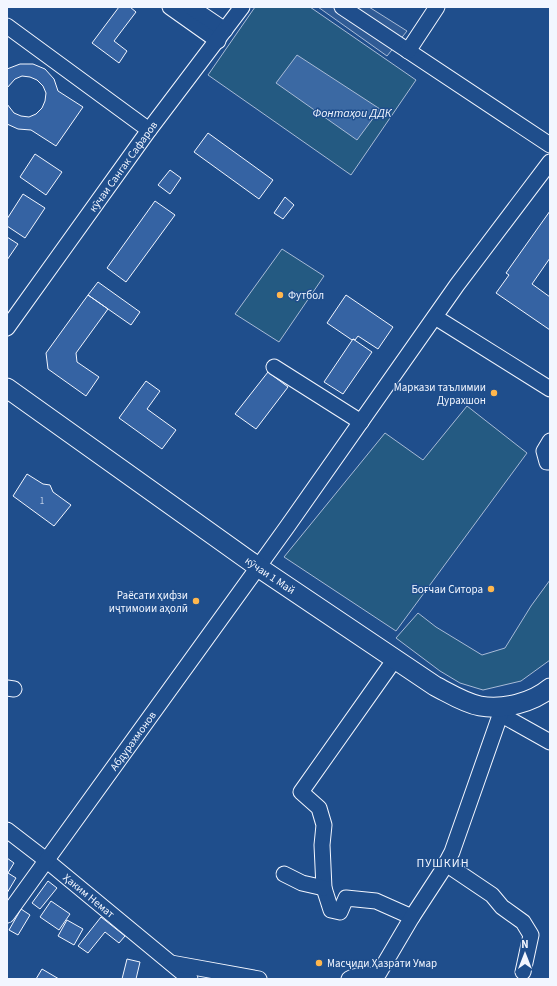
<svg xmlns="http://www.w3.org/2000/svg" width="557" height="986" viewBox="0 0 557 986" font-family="'Source Sans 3',sans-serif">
  <rect width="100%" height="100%" fill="#1f4e8c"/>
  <path fill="#245a82" stroke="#a8bbd7" d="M255,7H310L416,80L351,175L208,75Z
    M282,249L324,276L279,342L235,314Z
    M467,406L527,453L396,631L284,557L385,433L423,460Z
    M550,580V660L521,681L483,690L460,683L440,671L396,638L418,613L436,627L482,655L505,648L531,606Z"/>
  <path fill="#305b95" stroke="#a8bbd7" d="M318,7H369L407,31L387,56Z"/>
  <path fill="#3b69a3" stroke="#a8bbd7" d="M297,55L380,109L357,140L276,83Z"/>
  <path fill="#3563a3" stroke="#f2f6ff" d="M119,7H130L136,12L114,41L127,51L119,63L92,43Z
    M20,64H33L45,69L54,79L58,91L83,107L56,146L31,130L18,129L7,124V104L14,113L21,116L29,117L36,114L42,108L45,101L46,93L43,86L37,80L30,77L22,76L15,79L7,88V69Z
    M208,133L273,180L259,199L194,152Z
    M35,154L62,172L46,195L20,177Z
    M170,170L181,178L170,194L158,185Z
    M23,194L45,208L25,238L7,226V219Z
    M285,197L294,205L283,219L274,213Z
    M155,201L175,215L126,282L107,268Z
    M550,211V258L532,284L550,297V330L496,293L509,275L506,273Z
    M7,237L18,244L7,260Z
    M98,282L140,312L131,325L88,295Z
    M88,295L108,309L76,353L77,362L99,377L86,396L48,369L46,353Z
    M346,295L393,327L378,349L358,336L355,340L353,339L352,340L327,323Z
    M353,339L372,352L343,394L324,382Z
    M268,372L288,387L256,429L235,414Z
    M146,381L160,391L147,409L176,430L162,449L119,418Z
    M27,474L43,484L50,485L53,492L71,505L54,526L13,496Z
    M7,858L14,863L8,873L16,878L7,893Z
    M48,881L57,888L40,909L32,903Z
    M51,901L70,914L59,930L40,917Z
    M21,909L30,915L18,935L9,930Z
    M101,917L125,936L119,943L105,932L88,953L78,946Z
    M67,920L83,929L74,945L58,936Z
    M127,959L140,962L136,979H122Z
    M42,969L59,979H36Z"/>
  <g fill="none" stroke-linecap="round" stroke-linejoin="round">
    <g stroke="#f2f6ff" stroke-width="17">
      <g id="minor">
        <path d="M170,7L218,41"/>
        <path d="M191,7L225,30"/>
        <path d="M342,7L550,145"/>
        <path d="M7,26L149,130"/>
        <path d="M408,51L437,7"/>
        <path d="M435,317L550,389"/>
        <path id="s1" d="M7,328L149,130L242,7"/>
        <path d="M274,367L361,422"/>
        <path d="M550,441L544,451L547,462H550"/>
        <path d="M395,659L301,792L319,808L324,825L322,845L324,888L331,910L340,912L346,898L376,901L412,917"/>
        <path d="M7,688L14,689"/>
        <path d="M500,714L550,742"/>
        <path id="s2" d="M7,830L46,860L190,979"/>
        <path d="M446,864L492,895L502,907L523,922L531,935L523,972"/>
        <path d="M284,874L302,883L324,888"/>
        <path id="s3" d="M7,915L287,527L457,285L550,162"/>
        <path d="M171,963L259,979"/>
        <path d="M349,979C359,973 369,978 379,973L412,917L442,871L452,852L503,707"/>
      </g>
    </g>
    <g stroke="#f2f6ff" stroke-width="21">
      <g id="major">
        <path id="s4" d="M7,388L258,567L435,686C449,693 464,703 480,706C503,710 532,703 550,688"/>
      </g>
    </g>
    <use href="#minor" stroke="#1f4e8c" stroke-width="15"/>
    <use href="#major" stroke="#1f4e8c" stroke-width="19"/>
  </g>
  <g fill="#ffb74d" stroke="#1f4e8c" stroke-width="1.5">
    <circle cx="280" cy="295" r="4"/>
    <circle cx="494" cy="393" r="4"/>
    <circle cx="491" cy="589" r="4"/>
    <circle cx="196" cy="601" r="4"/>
    <circle cx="319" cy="963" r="4"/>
  </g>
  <g text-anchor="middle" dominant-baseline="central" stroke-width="3" stroke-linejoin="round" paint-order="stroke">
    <g font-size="9" fill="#c3d1e8">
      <text x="42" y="501">1</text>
    </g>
    <g font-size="11" fill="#f2f6ff" stroke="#1f4e8c">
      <text stroke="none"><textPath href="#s1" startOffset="199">кӯчаи Сангак Сафаров</textPath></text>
      <text stroke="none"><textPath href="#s4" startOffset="323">кӯчаи 1 Май</textPath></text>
      <text stroke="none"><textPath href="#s3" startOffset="215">Абдурахмонов</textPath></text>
      <text stroke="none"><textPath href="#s2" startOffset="105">Ҳаким Немат</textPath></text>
    </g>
    <g font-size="11" fill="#f2f6ff" stroke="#1f4e8c" text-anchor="end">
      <text x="288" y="295" text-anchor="start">Футбол</text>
      <text x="486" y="387">Маркази таълимии<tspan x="486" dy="13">Дурахшон</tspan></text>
      <text x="483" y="589">Боғчаи Ситора</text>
      <text x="188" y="595">Раёсати ҳифзи<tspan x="188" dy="13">иҷтимоии аҳолӣ</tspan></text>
      <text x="327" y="963" text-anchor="start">Масҷиди Ҳазрати Умар</text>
    </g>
    <g font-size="12" font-style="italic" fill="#f2f6ff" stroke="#1f4e8c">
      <text x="352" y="113">Фонтаҳои ДДК</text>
    </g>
    <g font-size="12" letter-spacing="1" fill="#f2f6ff" stroke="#1f4e8c">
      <text x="443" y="863">ПУШКИН</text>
    </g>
  </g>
  <rect width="557" height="986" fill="none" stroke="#f2f6ff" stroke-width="16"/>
  <g transform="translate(525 954)" stroke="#1f4e8c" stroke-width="3" paint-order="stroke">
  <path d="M0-3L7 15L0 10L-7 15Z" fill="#f2f6ff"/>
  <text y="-6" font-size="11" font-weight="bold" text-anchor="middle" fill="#f2f6ff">N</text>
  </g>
</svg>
